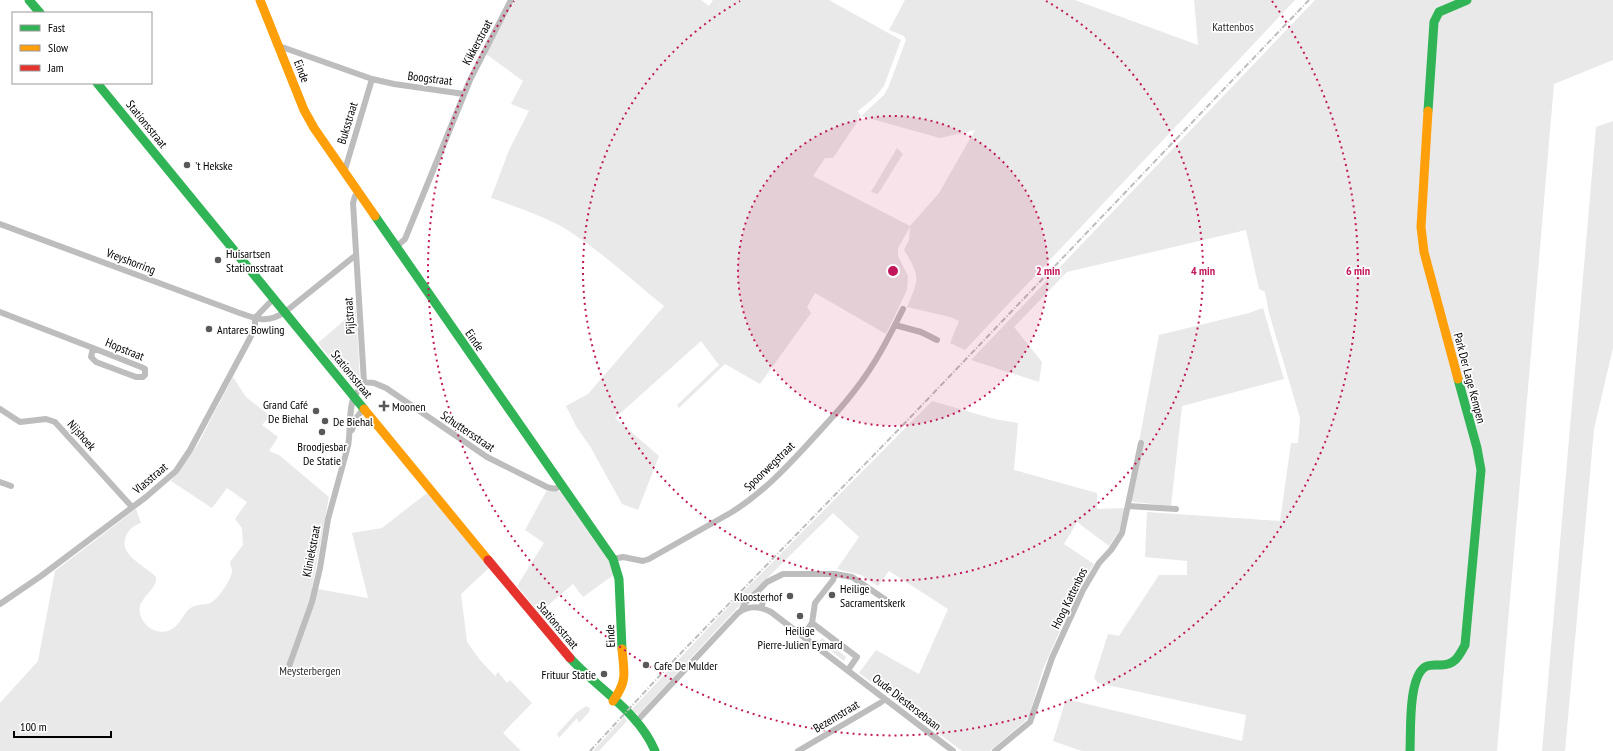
<svg xmlns="http://www.w3.org/2000/svg" width="1613" height="751" viewBox="0 0 1613 751" font-family="'PT Sans Narrow',sans-serif">
  <rect width="100%" height="100%" fill="#fff"/>
  <path fill="#e9e9e9" fill-rule="evenodd" d="M515,0H701L709,6L713,0H829L901,40L884,86L875,97L858,111L861,116L884,95L888,88L906,40L904,36L889,30L905,0H1075L1198,45L1194,0H1295L965,350L950,343L959,321L950,317L907,307C919,278 921,278 904,250L909,240L910,227L898,248V256L908,276L907,290L886,334L815,293L807,307L811,313L760,384L725,364L679,408L677,405L719,365L701,341L615,418L659,456L638,510L622,504L591,448L576,426L566,406L588,394L664,306C630,279 597,247 559,225C538,214 514,206 491,198L509,150L529,111L511,104L523,81L486,54ZM861,116L940,138L975,130L939,193L910,226L813,176L825,158H833Z
    M1315,0H1613V60L1554,84L1497,751H1082L1053,741L1066,699L1242,741L1246,715L1098,683L1094,678L1108,634L1119,636L1159,575H1187V561L1145,557L1147,512L1280,521L1291,443H1298L1300,418L1269,313L1265,292L1259,289L1246,230L1067,272L1014,327L1042,362L1039,382L971,360Z
    M1613,121V348L1594,429L1565,751H1542L1596,127Z
    M897,148L903,154L878,194L871,192Z
    M1263,308L1284,379L1182,406L1171,506L1134,502L1131,500L1139,442L1159,335L1249,313Z
    M356,310L360,381L359,386L354,387L318,343Z
    M233,377L246,397L270,416L262,425L278,437L269,451L279,455L329,497L312,588L368,598L352,533L382,528L427,493L489,568L461,594L467,642L480,660L495,676L498,672L507,683L510,680L532,703L503,733L521,751H0V703L38,661L55,571L136,509L141,523C135,525 130,528 127,534C116,555 145,565 156,577C158,590 136,598 140,614C144,630 164,638 176,626C181,621 184,614 189,609C196,603 205,606 212,602C219,598 232,578 232,571C232,568 230,565 230,562L243,545L242,528L235,519L247,502L227,488L212,508L171,481L198,444Z
    M932,401L994,419L1018,423L1014,470L1097,493V509L1125,508L1119,531L1109,546L1077,522L1064,544L1094,564L1079,588L1043,669L1029,716L1024,722L990,751H962L859,673L876,650L919,674L948,609L889,571L878,586L861,575L837,569L859,537L833,513L738,607L638,715L632,709L730,605Z
    M547,490L563,492L609,559L615,574L583,597L573,584L539,613L517,586L544,543L525,530Z
    M822,638L846,657L844,661L819,642Z
    M586,706L590,708L589,712L579,723L577,718L559,738L557,734L576,713Z
    M624,717L627,721L599,751H593Z"/>
  <g fill="none" stroke-linecap="round" stroke-linejoin="round">
    <path stroke="#bdbdbd" stroke-width="6" d="M279,46L372,79L394,84L464,94
      M344,173L372,79
      M0,224L237,312C256,319 267,324 285,312L356,255
      M396,247L405,239L470,80L511,0
      M0,312L93,348L141,367L145,369V375L143,377H136L96,362L91,357L93,348
      M255,318L274,298
      M895,325L921,332L937,340
      M364,382L374,383L386,388L487,457L547,487C554,489 557,490 561,484
      M0,409L20,422L46,419L55,422L132,507
      M352,430L357,417L364,408
      M0,482L11,486
      M1128,506L1176,509
      M613,559L623,557L643,561L649,559L732,512C761,494 784,470 807,445C823,427 841,409 855,390C875,365 889,337 903,309
      M0,604L41,576L146,497L176,471L190,450L250,338L255,326V318
      M762,607L763,599L757,592L767,582L783,574H835L852,577L886,600
      M741,611L745,603L757,592
      M812,623L815,603L833,580L835,574
      M803,636L812,623L857,657L848,670
      M288,669L312,602L320,568L328,519L348,446C351,432 348,407 355,395C358,391 362,387 364,382L353,203L355,196L358,193
      M636,722L738,613C749,605 760,606 771,612L953,751
      M798,751L880,703L885,699
      M995,751L1030,722L1052,658L1083,590L1099,563L1111,550L1122,533L1141,443"/>
    <path stroke="#30b455" stroke-width="9" d="M29,0L40,13
      M97,83L364,409
      M1428,111L1434,22L1439,12L1467,0
      M375,216L613,559L619,579L622,649
      M570,658C598,689 639,712 655,751
      M1410,751C1411,732 1408,678 1425,667C1430,664 1435,665 1441,665C1455,665 1459,656 1465,645L1481,470L1477,448L1458,379"/>
    <path stroke="#ff9f0a" stroke-width="9" d="M260,0L304,110L314,128L375,216
      M1428,111L1421,227L1424,252L1458,379
      M364,409L488,560
      M613,701C628,680 624,673 622,649"/>
    <path stroke="#e5322d" stroke-width="9" d="M488,560L570,658"/>
    <path stroke="#bdbdbd" stroke-width="2" stroke-dasharray="6 2 1 2" stroke-linecap="butt" d="M590,751L677,657L903,425L1309,0"/>
  </g>
  <circle cx="893" cy="271" r="155" fill="#c2185b" fill-opacity=".12"/>
  <g fill="none" stroke="#c2185b" stroke-width="2" stroke-dasharray="2 4">
    <circle cx="893" cy="271" r="155"/>
    <path d="M1046 1A310 310 0 1 1 740 1"/>
    <path d="M1272 1A465 465 0 1 1 514 1"/>
  </g>
  <g fill="#595959" stroke="#fff" stroke-width="1.5">
    <circle cx="187" cy="165" r="4"/>
    <circle cx="218" cy="260" r="4"/>
    <circle cx="209" cy="329" r="4"/>
    <path d="M382 400h4v4h4v4h-4v4h-4v-4h-4v-4h4z"/>
    <circle cx="316" cy="411" r="4"/>
    <circle cx="325" cy="421" r="4"/>
    <circle cx="322" cy="432" r="4"/>
    <circle cx="832" cy="595" r="4"/>
    <circle cx="790" cy="596" r="4"/>
    <circle cx="800" cy="616" r="4"/>
    <circle cx="646" cy="665" r="4"/>
    <circle cx="604" cy="674" r="4"/>
  </g>
  <g text-anchor="middle" dominant-baseline="central" stroke-width="3.5" stroke-linejoin="round" paint-order="stroke">
    <g font-size="12" fill="#2e2e2e" stroke="#fff">
      <text x="1233" y="26">Kattenbos</text>
      <text x="310" y="670">Meysterbergen</text>
    </g>
    <g font-size="12" fill="#000" stroke="#fff">
      <text transform="translate(477 42) rotate(-62)">Kikkerstraat</text>
      <text transform="translate(302 71) rotate(69)">Einde</text>
      <text transform="translate(430 78) rotate(7)">Boogstraat</text>
      <text transform="translate(347 123) rotate(-73)">Buksstraat</text>
      <text transform="translate(147 124) rotate(51)">Stationsstraat</text>
      <text transform="translate(131 261) rotate(21)">Vreyshorring</text>
      <text transform="translate(349 316) rotate(-94)">Pijlstraat</text>
      <text transform="translate(475 340) rotate(55)">Einde</text>
      <text transform="translate(125 349) rotate(22)">Hopstraat</text>
      <text transform="translate(352 374) rotate(51)">Stationsstraat</text>
      <text transform="translate(1470 378) rotate(75)">Park Der Lage Kempen</text>
      <text transform="translate(468 431) rotate(34)">Schuttersstraat</text>
      <text transform="translate(82 435) rotate(49)">Nijshoek</text>
      <text transform="translate(769 466) rotate(-44)">Spoorwegstraat</text>
      <text transform="translate(150 478) rotate(-40)">Vlasstraat</text>
      <text transform="translate(311 551) rotate(-79)">Kliniekstraat</text>
      <text transform="translate(1069 598) rotate(-64)">Hoog Kattenbos</text>
      <text transform="translate(558 625) rotate(50)">Stationsstraat</text>
      <text transform="translate(610 636) rotate(-93)">Einde</text>
      <text transform="translate(907 702) rotate(38)">Oude Diestersebaan</text>
      <text transform="translate(836 716) rotate(-31)">Bezemstraat</text>
    </g>
    <g font-size="12" fill="#000" stroke="#fff" text-anchor="start">
      <text x="195" y="165">'t Hekske</text>
      <text x="226" y="253">Huisartsen<tspan x="226" dy="14">Stationsstraat</tspan></text>
      <text x="217" y="329">Antares Bowling</text>
      <text x="308" y="404" text-anchor="end">Grand Café<tspan x="308" dy="14">De Biehal</tspan></text>
      <text x="392" y="406">Moonen</text>
      <text x="333" y="421">De Biehal</text>
      <text x="322" y="446" text-anchor="middle">Broodjesbar<tspan x="322" dy="14">De Statie</tspan></text>
      <text x="840" y="588">Heilige<tspan x="840" dy="14">Sacramentskerk</tspan></text>
      <text x="782" y="596" text-anchor="end">Kloosterhof</text>
      <text x="800" y="630" text-anchor="middle">Heilige<tspan x="800" dy="14">Pierre-Julien Eymard</tspan></text>
      <text x="654" y="665">Cafe De Mulder</text>
      <text x="596" y="674" text-anchor="end">Frituur Statie</text>
    </g>
  </g>
  <circle cx="893" cy="271" r="6" fill="#c2185b" stroke="#fff" stroke-width="2"/>
  <g font-size="12" text-anchor="middle" font-weight="bold" fill="#c2185b" stroke="#fff" stroke-width="3.5" stroke-linejoin="round" paint-order="stroke">
    <text x="1048" y="275">2 min</text>
    <text x="1203" y="275">4 min</text>
    <text x="1358" y="275">6 min</text>
  </g>
  <rect x="12" y="12" width="140" height="72" fill="#ffffff" stroke="#999999"/>
  <rect x="20" y="25" width="20" height="6" fill="#30b455" stroke="#999999"/>
  <text x="48" y="32" font-size="12" fill="#000000">Fast</text>
  <rect x="20" y="45" width="20" height="6" fill="#ff9f0a" stroke="#999999"/>
  <text x="48" y="52" font-size="12" fill="#000000">Slow</text>
  <rect x="20" y="65" width="20" height="6" fill="#e5322d" stroke="#999999"/>
  <text x="48" y="72" font-size="12" fill="#000000">Jam</text>
  <path d="M14 731v6h97v-6" fill="none" stroke="#000000" stroke-width="2"/>
  <text x="20" y="731" font-size="12" fill="#000000" stroke="#ffffff" stroke-width="3" paint-order="stroke">100 m</text>
</svg>
